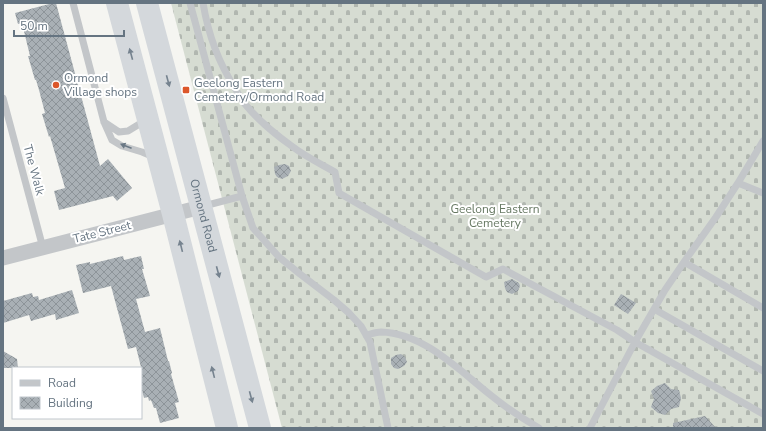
<svg xmlns="http://www.w3.org/2000/svg" width="766" height="431" viewBox="0 0 766 431" font-family="'Nunito Sans',sans-serif">
  <defs>
    <pattern id="cemetery-stones" width="16" height="16" patternUnits="userSpaceOnUse"><rect width="16" height="16" fill="#d6dcd2"/><path d="M2 7V4a2 2 0 0 1 4 0v3zM10 15v-3a2 2 0 0 1 4 0v3z" fill="#b1b7b0"/></pattern>
    <pattern id="building-cross-hatch" width="8" height="8" patternUnits="userSpaceOnUse"><rect width="8" height="8" fill="#a9b0b5"/><path d="M0 0l8 8M0 8l8-8" fill="none" stroke="#8d9499"/></pattern>
  </defs>
  <rect width="100%" height="100%" fill="#f5f5f1"/>
  <path fill="url(#cemetery-stones)" d="M171,3H763V428H282Z"/>
  <path fill="url(#building-cross-hatch)" d="M53,3H56L100,166L108,159L132,188L117,201L113,196L59,210L54,191L65,188L50,136L49,137L42,114L45,113L39,90L36,80H35L28,56H30L22,23L18,24L15,13Z
    M285,164L289,166L291,171L288,176L282,179L277,177L275,174L274,167L279,165Z
    M123,256L124,260L141,256L144,269H142L150,296L136,299L145,332L160,328L168,361H169L172,373L171,374L179,402L175,403L179,418L160,423L156,408H154L151,400L149,401L148,397L144,398L141,387V367L136,347L128,349L111,286L83,293L76,265L90,262V264Z
    M512,279L519,283L520,286L518,291L512,294L507,292L505,288L504,282Z
    M72,290L79,313L56,320L55,314L31,321L29,315L3,323V301L32,293L33,297L38,296L39,300Z
    M621,294L636,303L628,314L614,305Z
    M3,351L17,359L18,368H3Z
    M401,354L405,357L407,362L404,366L398,369L394,368L391,364V358L396,355Z
    M665,383L671,389L679,390L681,398L679,407L671,409L665,415L658,413L651,407L654,399L651,391L657,386Z
    M705,416L716,428H673V423Z"/>
  <g fill="none" stroke-linecap="round" stroke-linejoin="round">
    <path stroke="#c3c6c9" stroke-width="7" d="M73,3L104,122L112,140L122,146L142,152L154,157
      M190,3L242,196
      M203,3C208,33 218,62 235,88C238,94 241,99 245,104C258,120 276,135 293,147C306,157 321,164 335,172L339,193L486,277L503,269L617,330L635,342L590,428
      M3,98L43,248
      M104,122L119,132L128,131L146,120
      M763,141L738,183L763,193
      M738,183L716,217L684,262L665,290L635,342L763,414
      M204,206L242,196L253,228L279,257L300,274L334,300L349,313L361,326L370,342L388,428
      M684,262L763,308
      M654,309L763,371
      M366,335C371,334 376,332 381,332C423,333 458,369 488,393C504,406 521,418 539,428"/>
    <path stroke="#c3c6c9" stroke-width="15" d="M3,258L201,207"/>
    <g stroke="#d4d8dc" stroke-width="22">
      <path d="M117,3L173,214L227,428"/>
      <path id="s1" d="M147,3L260,428"/>
    </g>
  </g>
  <defs><path id="oneway-solid" d="M-6-.8H1V-3.2L6.5 0L1 3.2V.8H-6Z"/></defs>
  <g fill="#76838f">
    <use href="#oneway-solid" transform="translate(131 54) rotate(-105)"/>
    <use href="#oneway-solid" transform="translate(168 81) rotate(75)"/>
    <use href="#oneway-solid" transform="translate(181 246) rotate(-104)"/>
    <use href="#oneway-solid" transform="translate(218 272) rotate(75)"/>
    <use href="#oneway-solid" transform="translate(213 372) rotate(-104)"/>
    <use href="#oneway-solid" transform="translate(251 397) rotate(75)"/>
  </g>
  <use fill="#6a7885" href="#oneway-solid" transform="translate(126 146) rotate(-159)"/>
  <g fill="#dc572a" stroke="#fff" stroke-width="1.5">
    <circle cx="56" cy="85" r="4"/>
    <rect x="182" y="86" width="8" height="8" rx="2"/>
  </g>
  <g text-anchor="middle" dominant-baseline="central" stroke-width="4" stroke-linejoin="round" paint-order="stroke">
    <g font-size="12" fill="#657481" stroke="#fff" text-anchor="start">
      <text x="64" y="78">Ormond<tspan x="64" dy="14">Village shops</tspan></text>
      <text x="194" y="83">Geelong Eastern<tspan x="194" dy="14">Cemetery/Ormond Road</tspan></text>
    </g>
    <g font-size="12" fill="#657481" stroke="#fff">
      <text transform="translate(34 170) rotate(75)">The Walk</text>
      <text stroke="none"><textPath href="#s1" startOffset="220">Ormond Road</textPath></text>
      <text transform="translate(102 232) rotate(-14)">Tate Street</text>
    </g>
    <g font-size="12" fill="#677963" stroke="#fff">
      <text x="495" y="209">Geelong Eastern<tspan x="495" dy="14">Cemetery</tspan></text>
    </g>
  </g>
  <rect width="766" height="431" fill="none" stroke="#657481" stroke-width="8"/>
  <rect x="12" y="367" width="130" height="52" fill="#ffffff" stroke="#c1c7cd"/>
  <rect x="20" y="380" width="20" height="6" fill="#c3c6c9" stroke="#c1c7cd"/>
  <text x="48" y="387" font-size="12" fill="#657481">Road</text>
  <rect x="20" y="397" width="20" height="12" fill="url(#building-cross-hatch)" stroke="#c1c7cd"/>
  <text x="48" y="407" font-size="12" fill="#657481">Building</text>
  <path d="M14 30v6h110v-6" fill="none" stroke="#657481" stroke-width="2"/>
  <text x="20" y="30" font-size="12" fill="#657481" stroke="#ffffff" stroke-width="3" paint-order="stroke">50 m</text>
</svg>
